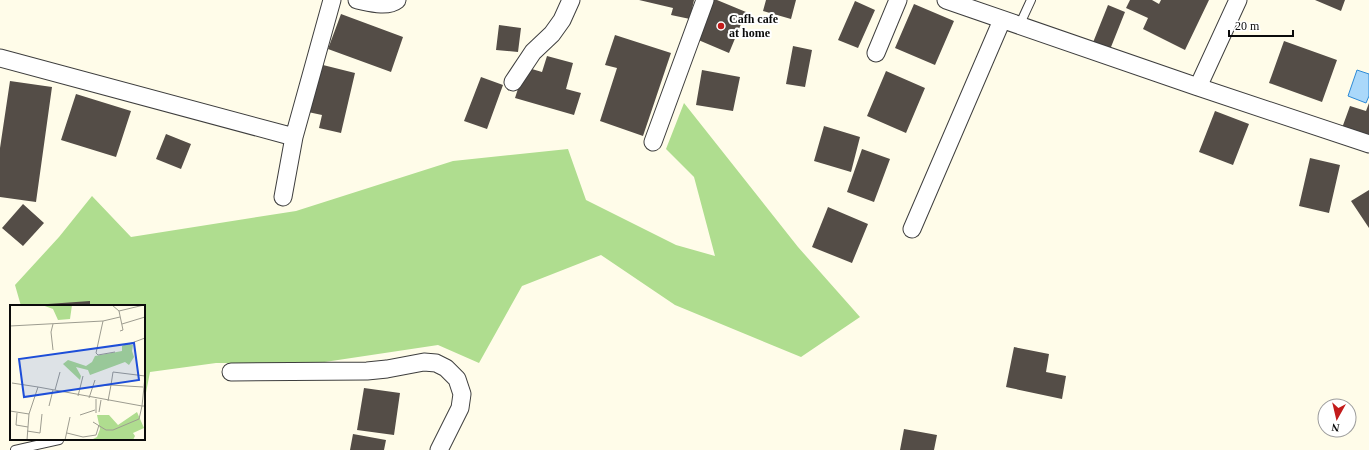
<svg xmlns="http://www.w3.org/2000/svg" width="1369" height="450" viewBox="0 0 1369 450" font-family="Georgia,serif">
  <rect width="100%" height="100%" fill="#fffce9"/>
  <path fill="#afdd8f" d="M684,103L798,247L860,317L801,357L675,305L601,255L522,286L479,363L438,345L318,363H216L150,372L144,403V306H21L15,285L59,237L92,196L131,237L296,211L453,161L568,149L586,200L676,245L715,256L694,177L666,149Z"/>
  <path fill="#aad8fa" stroke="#2d8ad6" d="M1357,70L1369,74V96L1366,103L1348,96Z"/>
  <path fill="#544d47" d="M639,0H694L690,19L671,15L673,8Z
    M712,0H717L746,12L729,53L696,39Z
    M766,0H796L791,19L763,11Z
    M1130,0H1152L1159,4L1161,0H1209L1185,50L1143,29L1148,18L1126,8Z
    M1315,0H1345L1341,11Z
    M855,1L875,10L858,48L838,40Z
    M914,4L954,21L935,65L895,48Z
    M1108,5L1125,12L1109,52L1092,45Z
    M341,14L403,37L391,72L328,49Z
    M499,25L521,28L518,52L496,50Z
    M615,35L671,53L643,136L600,121L617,68L605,65Z
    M1284,41L1337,60L1322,102L1269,83Z
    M793,46L812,50L805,87L786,84Z
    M547,56L573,63L566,89L581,93L574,115L515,98L525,67L542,72Z
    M319,64L355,73L341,133L319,128L322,115L308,112Z
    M702,70L740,77L733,111L696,105Z
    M886,71L925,88L906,133L867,116Z
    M481,77L503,85L487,129L464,121Z
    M10,81L52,87L36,202L0,197V148Z
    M76,94L131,111L116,157L61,140Z
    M1369,103V138L1342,128L1350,106L1366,111Z
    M1215,111L1249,124L1233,165L1199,152Z
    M824,126L860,137L851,172L814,161Z
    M166,134L191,144L181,169L156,159Z
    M862,149L890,159L874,202L847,192Z
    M1310,158L1340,165L1329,213L1299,206Z
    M1369,190V228L1351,201Z
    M23,204L44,223L23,246L2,228Z
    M828,207L868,224L852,263L812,247Z
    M90,301V306H48V304Z
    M1014,347L1049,354L1046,372L1066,376L1062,399L1006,387Z
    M364,388L400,393L394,435L357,430Z
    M904,429L937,435L934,450H900Z
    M353,434L386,440L384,450H350Z"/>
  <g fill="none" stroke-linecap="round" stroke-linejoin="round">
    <g stroke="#3e3e3e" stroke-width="10">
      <path id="lane" d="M1019,26L1031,0
        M15,450L59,440"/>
    </g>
    <g stroke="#3e3e3e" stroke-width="19">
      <path id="street" d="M357,0C368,2 387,8 397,0
        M946,0L1198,87L1238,0
        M876,53L898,0
        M0,58L294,137L332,0
        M513,82L533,52L552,34L562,20L571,0
        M1198,87L1369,144
        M653,142L705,0
        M283,197L294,137
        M912,229L1002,20
        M231,372L367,371L387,369L424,362L436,363L446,368L457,379L462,394L460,408L439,450"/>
    </g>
    <use href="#lane" stroke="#fff" stroke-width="8"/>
    <use href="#street" stroke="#fff" stroke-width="17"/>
  </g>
  <circle fill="#c31b1b" stroke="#fff" stroke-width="1.5" cx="721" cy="26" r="4"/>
  <g text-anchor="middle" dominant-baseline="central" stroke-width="4" stroke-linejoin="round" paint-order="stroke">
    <g font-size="12" font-weight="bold" fill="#0b0b0b" stroke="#fff" text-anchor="start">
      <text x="729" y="19">Cafh cafe<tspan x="729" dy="14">at home</tspan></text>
    </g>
  </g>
  <g transform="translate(10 305)">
    <rect width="135" height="135" fill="#fffce9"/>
    <path d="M32,0H62L60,14L48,15L43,4ZM116,39L123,40L122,46L124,52L119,60L115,57L80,70L78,65L66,62L71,71L70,75L53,59L58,55L76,61L82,57L85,51L112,46V41ZM127,107L134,123L123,128L125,131L123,135H81L87,132L90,124L87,110H99L108,120Z" fill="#afdd8f"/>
    <path fill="none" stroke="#9d9c90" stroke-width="1" d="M102,0L109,6L113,25L110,26M109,6L134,0M93,16L86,48L88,50L105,47M112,19L135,12M0,21L93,16L110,12M119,39L135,33M43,45L41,27L43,19M2,78L28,82M88,81L101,80L98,96M133,82L101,80L103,67L135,71M45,85L50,67M68,91L73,71M79,93L85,75M39,101L43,85M0,106L19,109M89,107L91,95M7,108L6,120L18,122M86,108V94M70,110L85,105M83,117L96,125H103L129,114L132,101H135M17,126L30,128L32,109M57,128L73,132L86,130L89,120M17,135L19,109L28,82L132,101L135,72M55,135L60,112"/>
    <path fill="#1d4ed8" fill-opacity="0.15" stroke="#1d4ed8" stroke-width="2" d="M124,38L129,75L14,92L9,54Z"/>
    <rect width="135" height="135" fill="none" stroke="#0b0b0b" stroke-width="2"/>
  </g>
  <g transform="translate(1337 418) rotate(188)"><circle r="19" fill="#ffffff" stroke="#9d9d9d"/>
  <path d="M0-3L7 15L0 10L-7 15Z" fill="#c31b1b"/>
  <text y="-6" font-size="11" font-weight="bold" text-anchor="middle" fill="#0b0b0b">N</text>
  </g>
  <path d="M1229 30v6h64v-6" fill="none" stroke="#0b0b0b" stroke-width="2"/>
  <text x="1235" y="30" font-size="12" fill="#0b0b0b" stroke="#ffffff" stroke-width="3" paint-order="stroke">20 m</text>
</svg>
